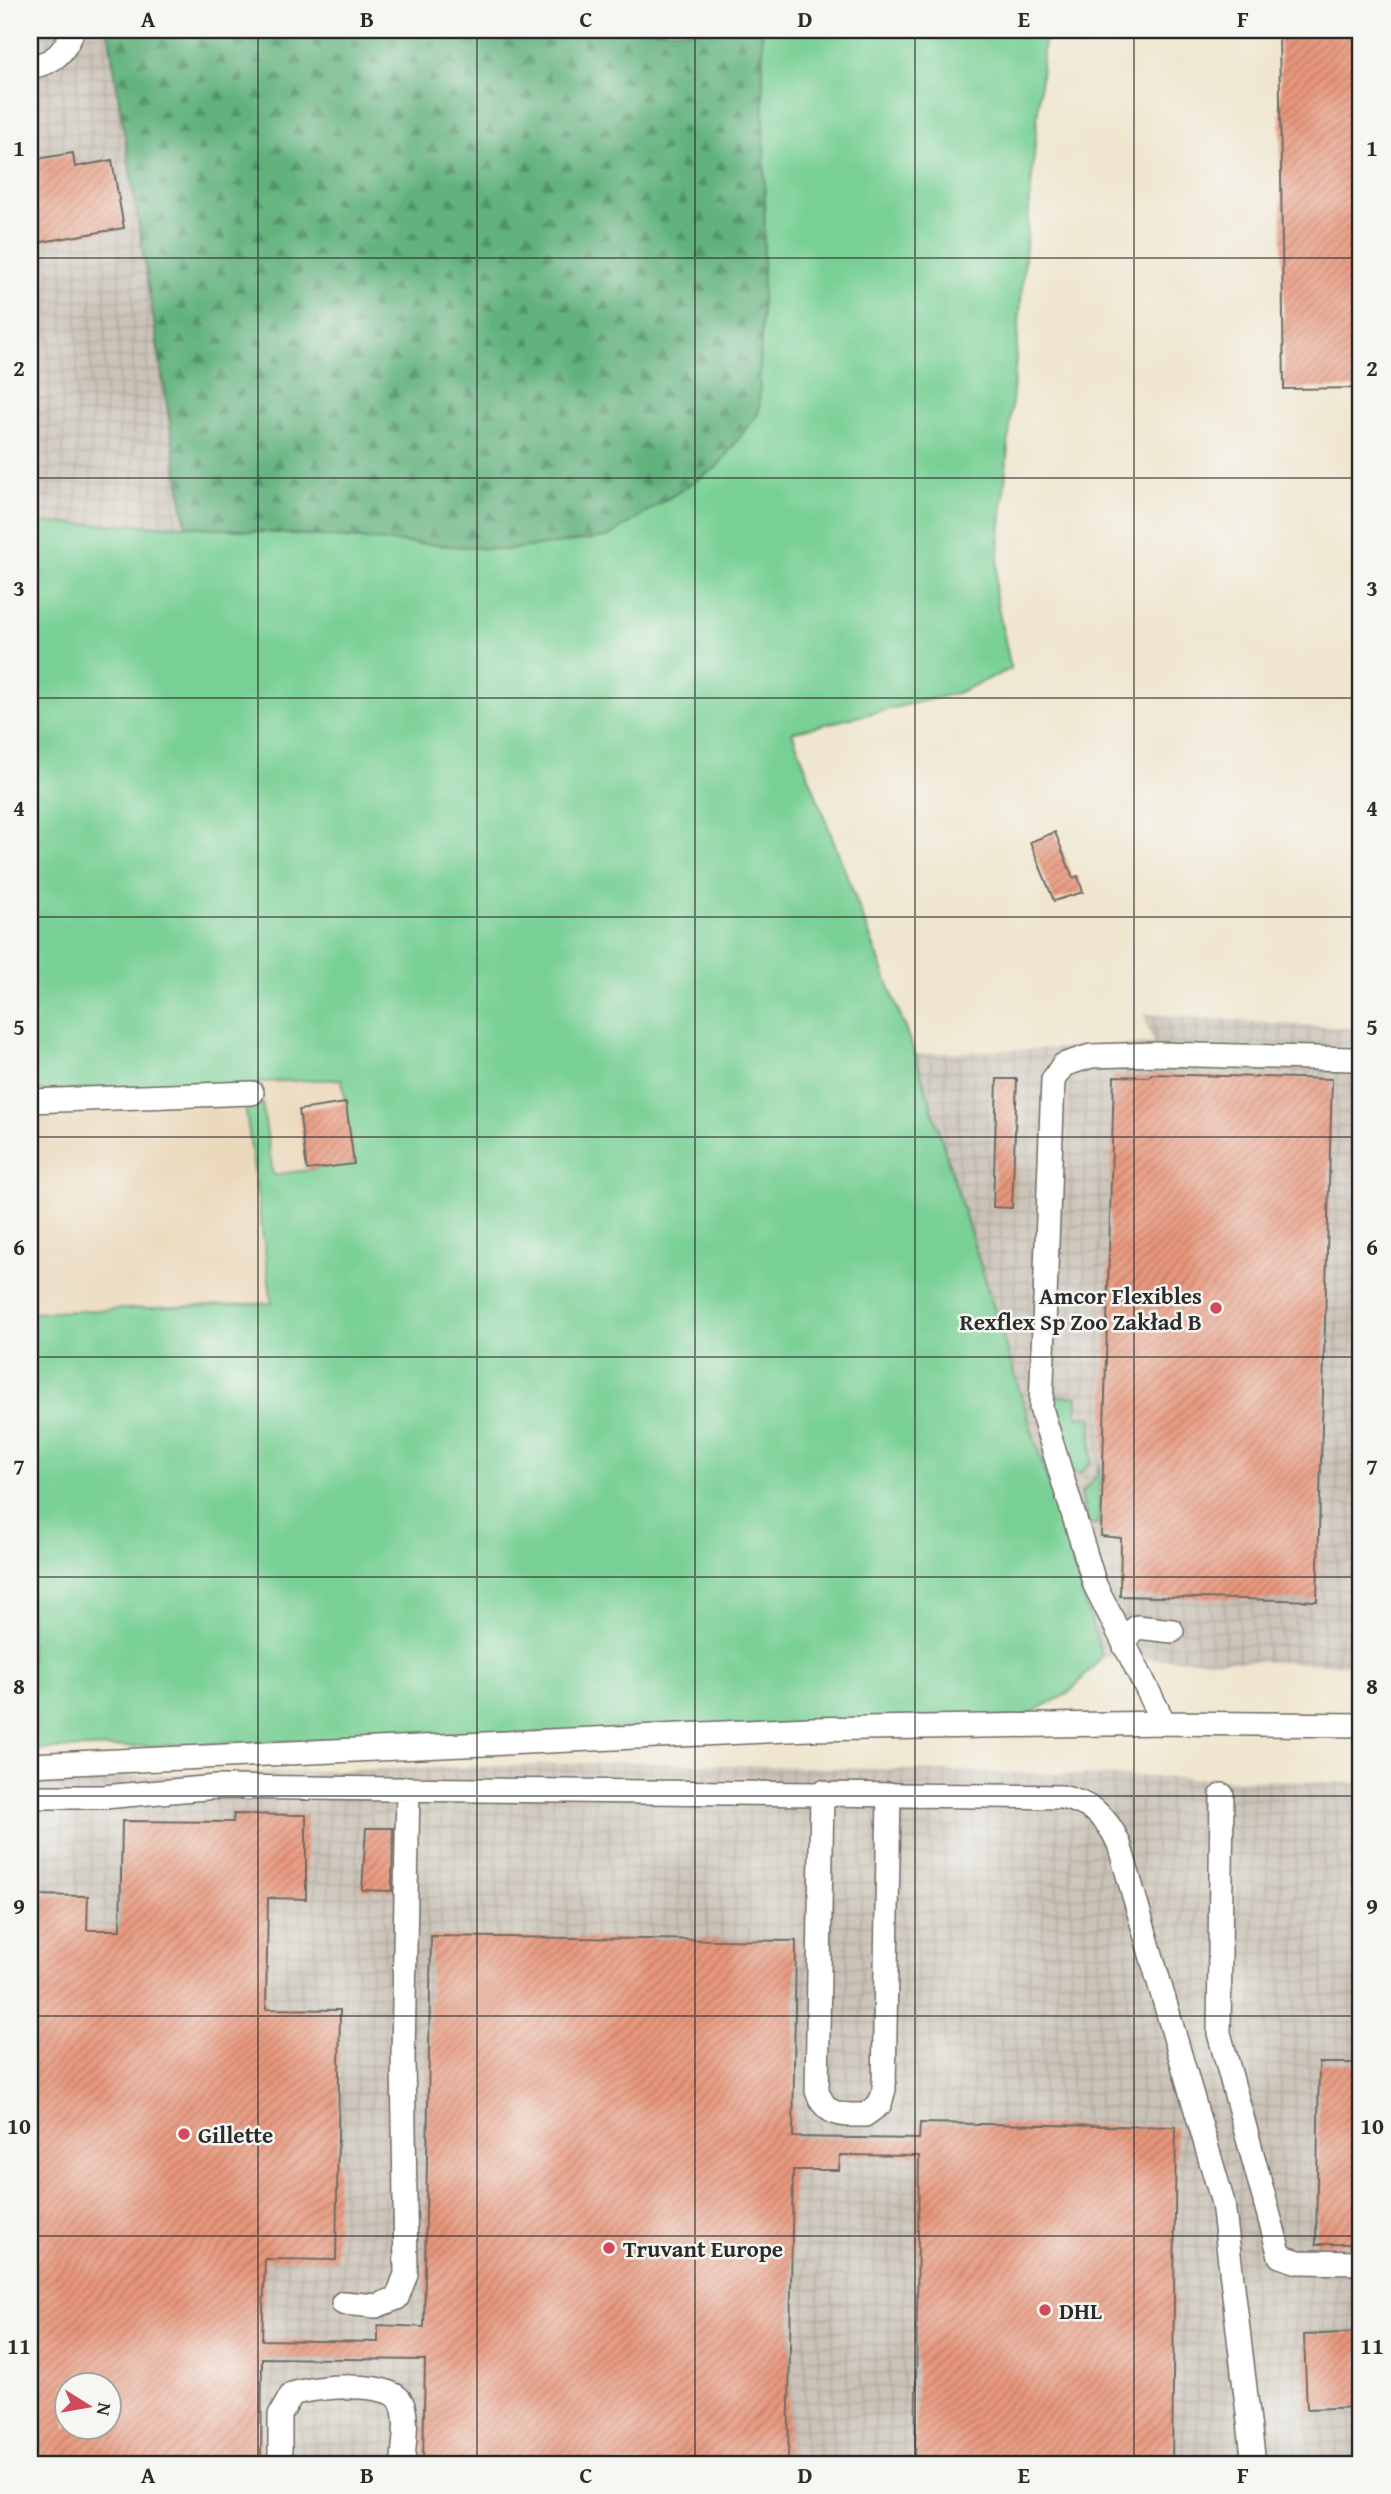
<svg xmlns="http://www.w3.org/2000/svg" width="1391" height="2494" viewBox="0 0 1391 2494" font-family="'Gentium Book Plus',serif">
  <defs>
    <pattern id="industrial-grid" width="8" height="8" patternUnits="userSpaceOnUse" patternTransform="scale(1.75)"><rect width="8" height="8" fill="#cbc3b8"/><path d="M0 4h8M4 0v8" fill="none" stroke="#aea89e"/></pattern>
    <pattern id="forest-firs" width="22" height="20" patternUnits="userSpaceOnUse" patternTransform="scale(1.75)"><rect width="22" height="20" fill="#62b27e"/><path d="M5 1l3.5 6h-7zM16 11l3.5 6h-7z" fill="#519167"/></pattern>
    <pattern id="building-hatch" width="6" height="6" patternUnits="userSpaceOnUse" patternTransform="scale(1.75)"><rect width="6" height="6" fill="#e8967b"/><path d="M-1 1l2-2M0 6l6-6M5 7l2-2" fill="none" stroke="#bc7b65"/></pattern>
  </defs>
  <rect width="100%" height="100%" fill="#f6f6f2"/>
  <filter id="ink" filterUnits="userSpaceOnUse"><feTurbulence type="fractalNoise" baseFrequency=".0143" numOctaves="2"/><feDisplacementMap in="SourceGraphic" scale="14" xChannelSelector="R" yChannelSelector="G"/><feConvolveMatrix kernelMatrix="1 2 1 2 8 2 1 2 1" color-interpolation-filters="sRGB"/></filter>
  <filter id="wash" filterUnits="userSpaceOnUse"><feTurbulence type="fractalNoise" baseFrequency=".00686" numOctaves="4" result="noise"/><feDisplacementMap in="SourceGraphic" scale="28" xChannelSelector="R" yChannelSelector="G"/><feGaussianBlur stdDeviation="1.57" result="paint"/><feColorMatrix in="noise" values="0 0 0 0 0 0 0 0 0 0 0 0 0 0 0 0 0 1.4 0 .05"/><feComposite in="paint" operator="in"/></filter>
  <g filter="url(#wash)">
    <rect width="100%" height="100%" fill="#f0e6cf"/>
    <path fill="#ebd8ba" d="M372,1073L402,1306L30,1321V1086Z"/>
    <path fill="url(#industrial-grid)" fill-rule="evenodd" d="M30,30H108L186,526L30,523Z
      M1144,1014L1361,1029V1665L1102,1657L915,1054L1153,1044Z
      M631,1762L1361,1783V2464H30V1779ZM66,2386H108V2428H66Z"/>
    <path fill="#79d095" stroke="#527e60" stroke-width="2" d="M762,30H1045L995,593L1011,669L957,693L792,732L915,1054L1102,1657L1069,1693L1023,1717L30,1750V1313L272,1303L245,1104L247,1101L262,1102L273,1175L354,1163L342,1079L260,1082L258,1085L30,1091V523L186,526L506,550L765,204Z
      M1051,1396L1077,1397L1076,1416L1092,1417L1091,1462L1080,1474L1072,1473L1053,1415Z
      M1100,1463L1098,1524H1087L1081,1494L1096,1476Z"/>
    <path fill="url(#forest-firs)" stroke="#466e54" stroke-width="2" d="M108,30H762L765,204L759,412L717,467L608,537L506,550L186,526Z"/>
    <g id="blocks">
      <path fill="url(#building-hatch)" fill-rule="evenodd" d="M1279,30H1361V388L1284,389Z
        M73,153L75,167L112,160L124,228L30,244V160Z
        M1055,832L1073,878L1078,876L1083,892L1054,901L1030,842Z
        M1151,1074L1332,1079L1317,1601L1120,1596L1121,1538L1101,1536L1114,1076L1150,1077Z
        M997,1079H1017L1012,1208L993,1207Z
        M346,1103L354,1164L307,1170L299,1110Z
        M234,1814L306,1815V1899L268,1898L266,2009L340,2010L336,2260L265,2259L262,2340L378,2342V2325L424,2327L431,1936L796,1941L793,2137L919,2139L920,2123L1176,2127L1172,2464H915L919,2156L840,2155L839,2170H793L788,2464H423L425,2360L262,2358L261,2464H30V1895L88,1896L87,1930H120L122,1821L233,1822ZM66,2385H108V2427H66Z
        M366,1828H393L392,1891L362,1890Z
        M1319,2063H1361V2244H1316Z
        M1359,2332L1361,2407L1307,2409L1304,2335Z"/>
    </g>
  </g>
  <g filter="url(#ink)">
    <use href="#blocks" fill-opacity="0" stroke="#706c64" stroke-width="2"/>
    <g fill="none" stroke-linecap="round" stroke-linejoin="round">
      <g stroke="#706c64" stroke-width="26">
        <path id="minor" d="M30,67C54,63 64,53 73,30
          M30,1101L252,1093
          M1125,1647L1129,1634L1137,1627L1172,1631
          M1164,1723L1095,1585L1041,1408L1053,1080L1063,1065L1091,1056L1158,1054L1353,1059L1361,1062
          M30,1765L810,1729L1164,1723L1361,1725
          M822,1792L817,2091C826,2117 842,2115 865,2115L880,2104L884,2089L889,1794
          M1222,1795L1219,2033L1280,2256L1298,2262L1361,2263
          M30,1797H104L216,1787L1061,1797C1090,1803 1107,1816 1119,1844L1223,2203L1254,2464
          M343,2303L376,2306L397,2298L406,2274L403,2055L408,1788
          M280,2464V2415L292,2394C312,2387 392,2379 402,2403C409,2421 403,2446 403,2464"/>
      </g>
      <use href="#minor" stroke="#fff" stroke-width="23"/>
    </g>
  </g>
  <path fill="none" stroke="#2b2b2b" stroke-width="2" stroke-opacity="0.55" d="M258,30V2464M477,30V2464M695,30V2464M915,30V2464M1134,30V2464M30,258H1361M30,478H1361M30,698H1361M30,917H1361M30,1137H1361M30,1357H1361M30,1577H1361M30,1796H1361M30,2016H1361M30,2236H1361"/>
  <g fill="#d1495b" stroke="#f6f6f2" stroke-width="2.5">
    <circle cx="1216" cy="1308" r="7"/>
    <circle cx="184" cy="2134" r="7"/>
    <circle cx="609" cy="2248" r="7"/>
    <circle cx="1045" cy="2310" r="7"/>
  </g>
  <g text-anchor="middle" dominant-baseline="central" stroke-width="5" stroke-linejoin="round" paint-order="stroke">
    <g font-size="23" font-weight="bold" fill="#2b2b2b" stroke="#f6f6f2" text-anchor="start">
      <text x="1202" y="1295" text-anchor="end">Amcor Flexibles<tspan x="1202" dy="26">Rexflex Sp Zoo Zakład B</tspan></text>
      <text x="198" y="2134">Gillette</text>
      <text x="623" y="2248">Truvant Europe</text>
      <text x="1059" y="2310">DHL</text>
    </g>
  </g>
  <rect width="1391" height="2494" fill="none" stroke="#f6f6f2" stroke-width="77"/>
  <g transform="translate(88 2406) rotate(101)"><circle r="33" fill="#f6f6f2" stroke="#a5a5a2" stroke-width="2"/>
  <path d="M0-5L12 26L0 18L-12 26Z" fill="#d1495b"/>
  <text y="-10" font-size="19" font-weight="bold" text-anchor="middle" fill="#2b2b2b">N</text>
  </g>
  <rect x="38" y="38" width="1314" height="2418" fill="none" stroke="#2b2b2b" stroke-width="2.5"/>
  <g font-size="23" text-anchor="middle" font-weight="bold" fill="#2b2b2b">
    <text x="148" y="27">A</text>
    <text x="367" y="27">B</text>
    <text x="586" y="27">C</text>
    <text x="805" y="27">D</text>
    <text x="1024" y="27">E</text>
    <text x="1243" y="27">F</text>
    <text x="19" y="156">1</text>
    <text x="1372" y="156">1</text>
    <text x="19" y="376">2</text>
    <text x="1372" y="376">2</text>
    <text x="19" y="596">3</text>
    <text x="1372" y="596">3</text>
    <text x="19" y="816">4</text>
    <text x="1372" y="816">4</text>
    <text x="19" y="1035">5</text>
    <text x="1372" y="1035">5</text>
    <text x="19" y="1255">6</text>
    <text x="1372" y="1255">6</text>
    <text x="19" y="1475">7</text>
    <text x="1372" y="1475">7</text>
    <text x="19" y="1694">8</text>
    <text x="1372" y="1694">8</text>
    <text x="19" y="1914">9</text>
    <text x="1372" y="1914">9</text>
    <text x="19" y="2134">10</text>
    <text x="1372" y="2134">10</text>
    <text x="19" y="2354">11</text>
    <text x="1372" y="2354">11</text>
    <text x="148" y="2483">A</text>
    <text x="367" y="2483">B</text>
    <text x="586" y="2483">C</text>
    <text x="805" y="2483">D</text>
    <text x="1024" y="2483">E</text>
    <text x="1243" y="2483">F</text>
  </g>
</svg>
